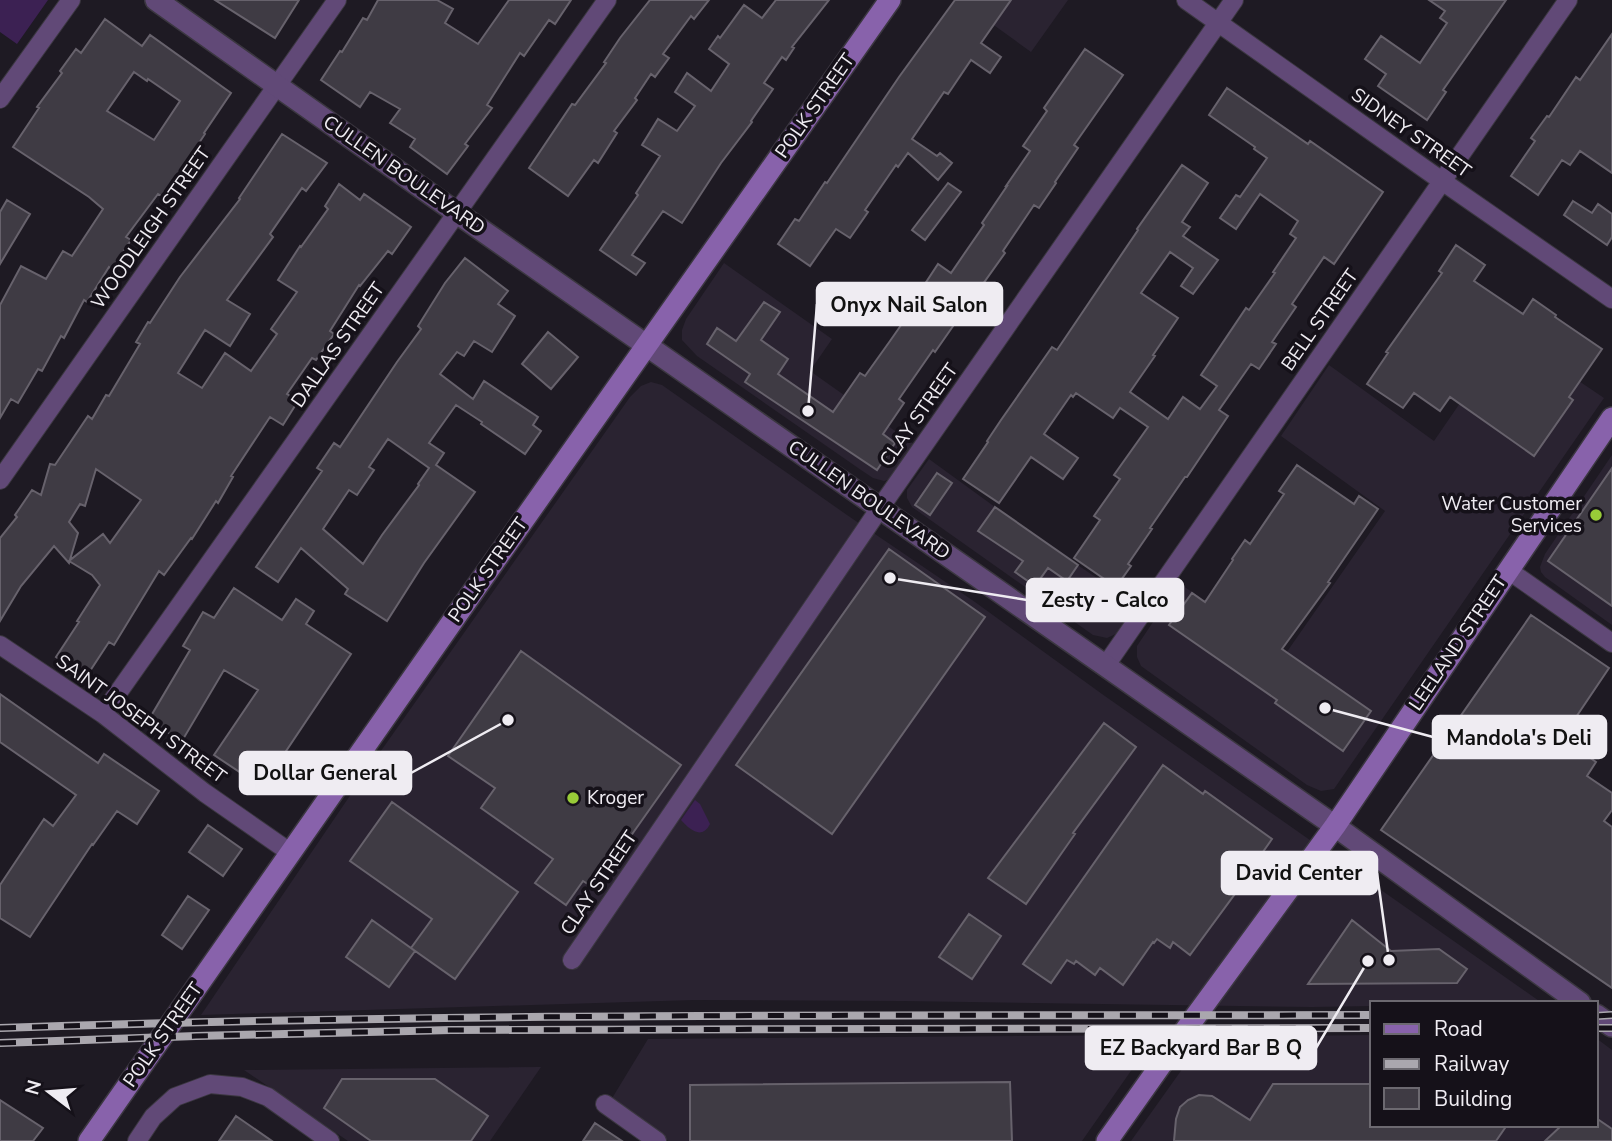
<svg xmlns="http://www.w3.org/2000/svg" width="1612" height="1141" viewBox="0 0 1612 1141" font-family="'Nunito Sans',sans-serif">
  <rect width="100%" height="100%" fill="#1e1a23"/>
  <path fill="#2a2331" d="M959,0H1068L1031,52Z
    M724,263L832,339L810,371L915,445L890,479L884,481L873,478L861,470L697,356L682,340V330L686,319Z
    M1508,333L1604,398L1334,789L1321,791L1307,785L1141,666L1137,657V646L1179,583L1284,656L1385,511L1281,436L1329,365L1434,441Z
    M651,382L662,385L847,515L975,602L1102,694L1542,1003H1372V1006L1312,1007L903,1001L694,1000L201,1015L364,775L630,397L641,386Z
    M1612,455V625L1545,577L1541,572L1540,567L1545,554Z
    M929,459L1039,539L1137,605L1118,633L1107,638L1093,635L912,507L907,498V490Z
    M1156,1035L1082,1141H668L611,1100L648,1039Z
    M1372,1035V1125H1596V1038L1612,1050V1141H1131L1205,1037Z
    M541,1067L490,1141H348L244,1070Z"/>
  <path fill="#3c2153" d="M0,0H48L17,44L0,32Z
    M695,800L700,804L710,824C702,840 690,830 681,820Z"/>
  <path fill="#3f3b44" stroke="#67626c" stroke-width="2" fill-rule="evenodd" d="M215,0H299L275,38Z
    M378,0H437L453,9L445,23L478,44L509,0H571L555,24L549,20L524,56L520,53L487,105L492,108L465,144L468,146L447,174L410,147L415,139L390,123L400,109L370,92L360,107L321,80L340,51L342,52L363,18L367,20Z
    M650,0H709L694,19L691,16L663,54L669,58L655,77L651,74L635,98L637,100L614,131L617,133L598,163L594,160L568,196L529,168L572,104L575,105L606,63L604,62L620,38Z
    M776,0H829L792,47L794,48L786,60L782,57L764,83L773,89L751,121L752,122L721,163L682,223L663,211L632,255L645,263L636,275L600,250L638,195L636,193L660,156L642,145L658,119L677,131L695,106L675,92L687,73L711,91L729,64L709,49L718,36L720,38L744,5L762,18Z
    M955,0H1011L981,43L1001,57L990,73L971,60L948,94L944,92L912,139L937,156L940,153L952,163L938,180L908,153L898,167L896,165L865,210L868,212L850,238L836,229L810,266L778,244L795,219L799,221L825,182L827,183L899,77Z
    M1429,0H1506L1443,90L1446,92L1427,120L1378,86L1386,74L1365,59L1381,36L1420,63L1447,23L1440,18L1445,11Z
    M105,19L142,46L150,35L231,93L204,133L205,134L181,170L183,172L165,198L158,194L126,237L131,240L112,269L109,267L87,302L84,300L64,338L61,336L42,371L38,369L18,403L11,399L0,418V305L21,266L46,279L63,251L72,256L103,209L89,197L13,147L39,108L37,107L62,73L60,71L76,49L81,53ZM134,72L147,81L148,79L180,101L154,140L107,111Z
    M1612,34V173L1580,151L1570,165L1562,160L1538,195L1511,176L1535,141L1531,138L1547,116L1549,117L1576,77L1580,80Z
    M1085,49L1123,75L1074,145L1078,148L1055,182L1056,183L1039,208L1034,205L1003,251L1005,253L978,291L981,294L961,322L958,319L935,352L933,350L899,399L904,403L883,434L895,443L877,470L745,382L750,374L707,344L717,328L736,341L764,302L780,312L761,340L788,359L778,374L833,412L860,373L865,376L890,341L922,295L919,293L938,264L951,273L984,225L982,223L1007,186H1006L1030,151L1023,146L1047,111L1044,108Z
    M1227,88L1308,144L1310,141L1383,192L1334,264L1324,257L1292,304L1296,307L1272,342L1276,344L1259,369L1251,364L1219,410L1228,416L1187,477H1185L1150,528L1152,529L1128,564L1131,566L1116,587L1074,558L1100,520L1094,516L1120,479L1114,475L1148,427L1120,408L1113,418L1076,393L1073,397L1071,395L1044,434L1078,458L1063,479L1031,457L999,503L963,479L988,442L987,441L1001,420L1052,347L1057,350L1138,230L1137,229L1182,165L1208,183L1182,222L1190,227L1183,236L1218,260L1193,294L1181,286L1193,268L1170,252L1141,293L1178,318L1153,355L1155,356L1130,392L1168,419L1183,397L1200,409L1217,386L1201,375L1246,308L1249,310L1275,273L1273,272L1296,238L1290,234L1298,221L1260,194L1236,229L1220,218L1236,195L1240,197L1267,158L1254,149L1255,147L1209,115Z
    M282,134L327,163L306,191L302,188L270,234L273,237L227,300L250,314L230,346L205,330L178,373L202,388L225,353L251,371L277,334L271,329L297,292L278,280L300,246L301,247L328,209L325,206L339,184L360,200L364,194L411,227L392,254L388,251L360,286L359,285L330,331L334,334L316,360L312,358L287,394L298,401L283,425L270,417L231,476L233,477L218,503L216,501L192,539L191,538L164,575L159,571L114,645L109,642L86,677L56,657L79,622L77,621L100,585L92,575L69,561L103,534L110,543L141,500L96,469L85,506L80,504L69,522L78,533L69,563L54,546L21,586L0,621V538L17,517L15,515L32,490L41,495L50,464L55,465L88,416L92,419L106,395L109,396L140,344L136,342L148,322L150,323L180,277L240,199L239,198Z
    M948,183L961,192L925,240L912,230Z
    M7,200L30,214L0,264V212Z
    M1573,201L1592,213L1598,204L1612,214V237L1607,245L1564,215Z
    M1456,245L1485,265L1474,281L1523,314L1533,299L1556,315L1555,317L1602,349L1569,397L1573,400L1534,456L1450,397L1440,411L1414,393L1403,408L1367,384L1388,353L1386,352L1442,273L1439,271Z
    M465,258L508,291L498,304L515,316L492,352L474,341L464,356L457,352L440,374L473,399L484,381L538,417L533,425L541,431L525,454L481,424L482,422L456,405L429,443L444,453L436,465L475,492L424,563L387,621L345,594L348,589L301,548L278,582L256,567L322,471L317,468L334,443L340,447L397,362L421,329L418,326L445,283ZM388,439L429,468L418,484L419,485L382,535L363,564L323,529L349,490L357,495L374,470L369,467Z
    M548,332L578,357L551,389L522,364Z
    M1297,465L1354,504L1359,496L1378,509L1328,582L1330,583L1282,649L1371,711L1343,751L1275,703L1277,700L1169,625L1192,593L1205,602L1233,560L1232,559L1245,540L1250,544L1284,494L1279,491Z
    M1612,468V606L1548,561Z
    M937,473L952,483L930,515L915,505Z
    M995,507L1078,565L1067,581L1048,568L1035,586L1015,572L1023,561L978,531Z
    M889,549L985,617L832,834L736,765Z
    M234,588L282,620L296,599L314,611L306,624L351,654L262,787L214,755L258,690L224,670L182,741L148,721L190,650L183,646L203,612L214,618Z
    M1531,615L1609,668L1562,738L1596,762L1587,776L1612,793V810L1604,821L1612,827V988L1381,830Z
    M521,651L681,765L594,888L583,881L566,905L535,883L553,859L481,808L495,788L448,756Z
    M0,694L98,763L104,754L159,791L137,824L117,811L93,845L92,844L30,937L0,918V885L44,819L53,826L76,795L0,742Z
    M1104,723L1136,747L1073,833L1075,834L1026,904L988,878Z
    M1163,765L1203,794L1205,791L1272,839L1239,886L1240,887L1190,955L1173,942L1170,948L1157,939L1154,943L1153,942L1123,985L1100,968L1095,975L1076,961L1074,964L1067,960L1051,983L1023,964Z
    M392,802L518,892L455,979L411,948L432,919L350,861Z
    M208,825L242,849L223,876L189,852Z
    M188,896L209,910L182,949L162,935Z
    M969,914L1001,936L972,979L939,957Z
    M372,920L415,951L389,987L346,957Z
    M1352,920L1391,951L1439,949L1467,969L1457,983L1308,984Z
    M342,1079H435L488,1116L471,1141H371L324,1108Z
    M1010,1082L1012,1141H690V1085Z
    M1273,1084H1372V1125H1507L1496,1141H1174L1176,1119L1180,1107L1188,1100L1199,1095L1212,1096L1250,1120Z
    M0,1100L43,1128L33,1141H0Z
    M236,1116L272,1141H219Z
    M1596,1118L1612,1129V1141H1545L1562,1125H1596Z
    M595,1123L622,1141H583Z"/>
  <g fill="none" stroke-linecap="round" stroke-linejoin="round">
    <g stroke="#3b3740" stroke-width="20">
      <path id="minor" d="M1186,0L1442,181L1612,299
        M0,99L71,0
        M0,480L337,0
        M1508,570L1612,643
        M0,645L103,714L205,793L291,853
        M1106,665L1568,0
        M103,714L607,0
        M572,960L880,508L1234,0
        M605,1104L657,1141
        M137,1141L153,1117L175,1097L210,1084L242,1087L268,1097L330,1141"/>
    </g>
    <g stroke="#3b3740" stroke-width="24">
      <path id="tertiary" d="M156,0L457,213L1335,826L1580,1003
        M1596,1015L1612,1026"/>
    </g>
    <g stroke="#3b3740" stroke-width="24">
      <path id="secondary" d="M89,1141L475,589L890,0
        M1107,1141L1187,1028L1335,826L1612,418"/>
    </g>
    <use href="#minor" stroke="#614977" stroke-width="18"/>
    <use href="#tertiary" stroke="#614977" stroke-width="21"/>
    <use href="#secondary" stroke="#8862ab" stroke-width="21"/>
    <g stroke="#aaa7ae" stroke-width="8">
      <path id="rail" d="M1596,1016L1612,1015
        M0,1028C457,1012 915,1016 1372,1015
        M1596,1028H1612
        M0,1043L196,1036L451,1030L1372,1028"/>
    </g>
    <use href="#rail" stroke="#151119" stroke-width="5" stroke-dasharray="16" stroke-linecap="butt"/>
  </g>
  <g fill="#98cb38" stroke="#151119" stroke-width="2.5">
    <circle cx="1596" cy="515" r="7"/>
    <circle cx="573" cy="798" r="7"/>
  </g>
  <g text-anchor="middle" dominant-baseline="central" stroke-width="7" stroke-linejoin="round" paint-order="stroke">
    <g font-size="19" fill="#efecf2" stroke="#151119">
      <text transform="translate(815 106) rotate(-55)">POLK STREET</text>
      <text transform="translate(1411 133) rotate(35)">SIDNEY STREET</text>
      <text transform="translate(404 175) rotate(35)">CULLEN BOULEVARD</text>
      <text transform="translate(151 228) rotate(-55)">WOODLEIGH STREET</text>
      <text transform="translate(1320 320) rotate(-55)">BELL STREET</text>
      <text transform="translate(338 345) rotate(-55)">DALLAS STREET</text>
      <text transform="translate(919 415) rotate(-55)">CLAY STREET</text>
      <text transform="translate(869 500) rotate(35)">CULLEN BOULEVARD</text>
      <text transform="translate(488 570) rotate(-55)">POLK STREET</text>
      <text transform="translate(1458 643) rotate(-56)">LEELAND STREET</text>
      <text transform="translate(141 719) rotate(36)">SAINT JOSEPH STREET</text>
      <text transform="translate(599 883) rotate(-56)">CLAY STREET</text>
      <text transform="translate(163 1035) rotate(-55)">POLK STREET</text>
    </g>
    <g font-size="19" fill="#efecf2" stroke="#151119" text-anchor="end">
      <text x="1582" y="504">Water Customer<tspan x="1582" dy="22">Services</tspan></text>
      <text x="587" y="798" text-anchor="start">Kroger</text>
    </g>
  </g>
  <path fill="none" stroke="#efecf2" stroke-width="2.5" d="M808 411L817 304M890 578L1027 600M1325 708L1433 737M508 720L411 773M1389 960L1377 873M1368 961L1316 1048"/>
  <g fill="#efecf2" stroke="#151119" stroke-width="2.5">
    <circle cx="808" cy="411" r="7"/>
    <circle cx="890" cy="578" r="7"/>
    <circle cx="1325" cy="708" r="7"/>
    <circle cx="508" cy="720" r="7"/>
    <circle cx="1389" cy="960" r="7"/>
    <circle cx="1368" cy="961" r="7"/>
  </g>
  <g fill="#efecf2" stroke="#efecf2" stroke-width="2.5">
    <rect x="817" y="283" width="185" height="42" rx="7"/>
    <rect x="1027" y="579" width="156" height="42" rx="7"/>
    <rect x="1433" y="716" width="173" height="42" rx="7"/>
    <rect x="240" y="752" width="171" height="42" rx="7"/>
    <rect x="1222" y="852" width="155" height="42" rx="7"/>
    <rect x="1086" y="1027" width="230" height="42" rx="7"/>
  </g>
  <g font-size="21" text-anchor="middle" font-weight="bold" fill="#111">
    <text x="909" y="312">Onyx Nail Salon</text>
    <text x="1105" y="607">Zesty - Calco</text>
    <text x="1519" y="745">Mandola's Deli</text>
    <text x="325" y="780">Dollar General</text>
    <text x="1299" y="880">David Center</text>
    <text x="1201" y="1055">EZ Backyard Bar B Q</text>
  </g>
  <rect x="1370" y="1001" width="228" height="126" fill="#151119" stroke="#6c6970" stroke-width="2"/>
  <rect x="1384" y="1024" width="35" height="10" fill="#8862ab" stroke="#6c6970" stroke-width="2"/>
  <text x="1434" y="1036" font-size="21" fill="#efecf2">Road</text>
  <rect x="1384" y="1059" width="35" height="10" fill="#aaa7ae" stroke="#6c6970" stroke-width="2"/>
  <text x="1434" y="1071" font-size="21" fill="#efecf2">Railway</text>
  <rect x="1384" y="1088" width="35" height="21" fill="#3f3b44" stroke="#6c6970" stroke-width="2"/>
  <text x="1434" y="1106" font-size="21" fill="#efecf2">Building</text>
  <g transform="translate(49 1092) rotate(286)" stroke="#151119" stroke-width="5" paint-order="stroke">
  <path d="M0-5L12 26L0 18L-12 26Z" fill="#efecf2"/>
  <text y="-10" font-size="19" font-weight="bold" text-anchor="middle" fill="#efecf2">N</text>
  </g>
</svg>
